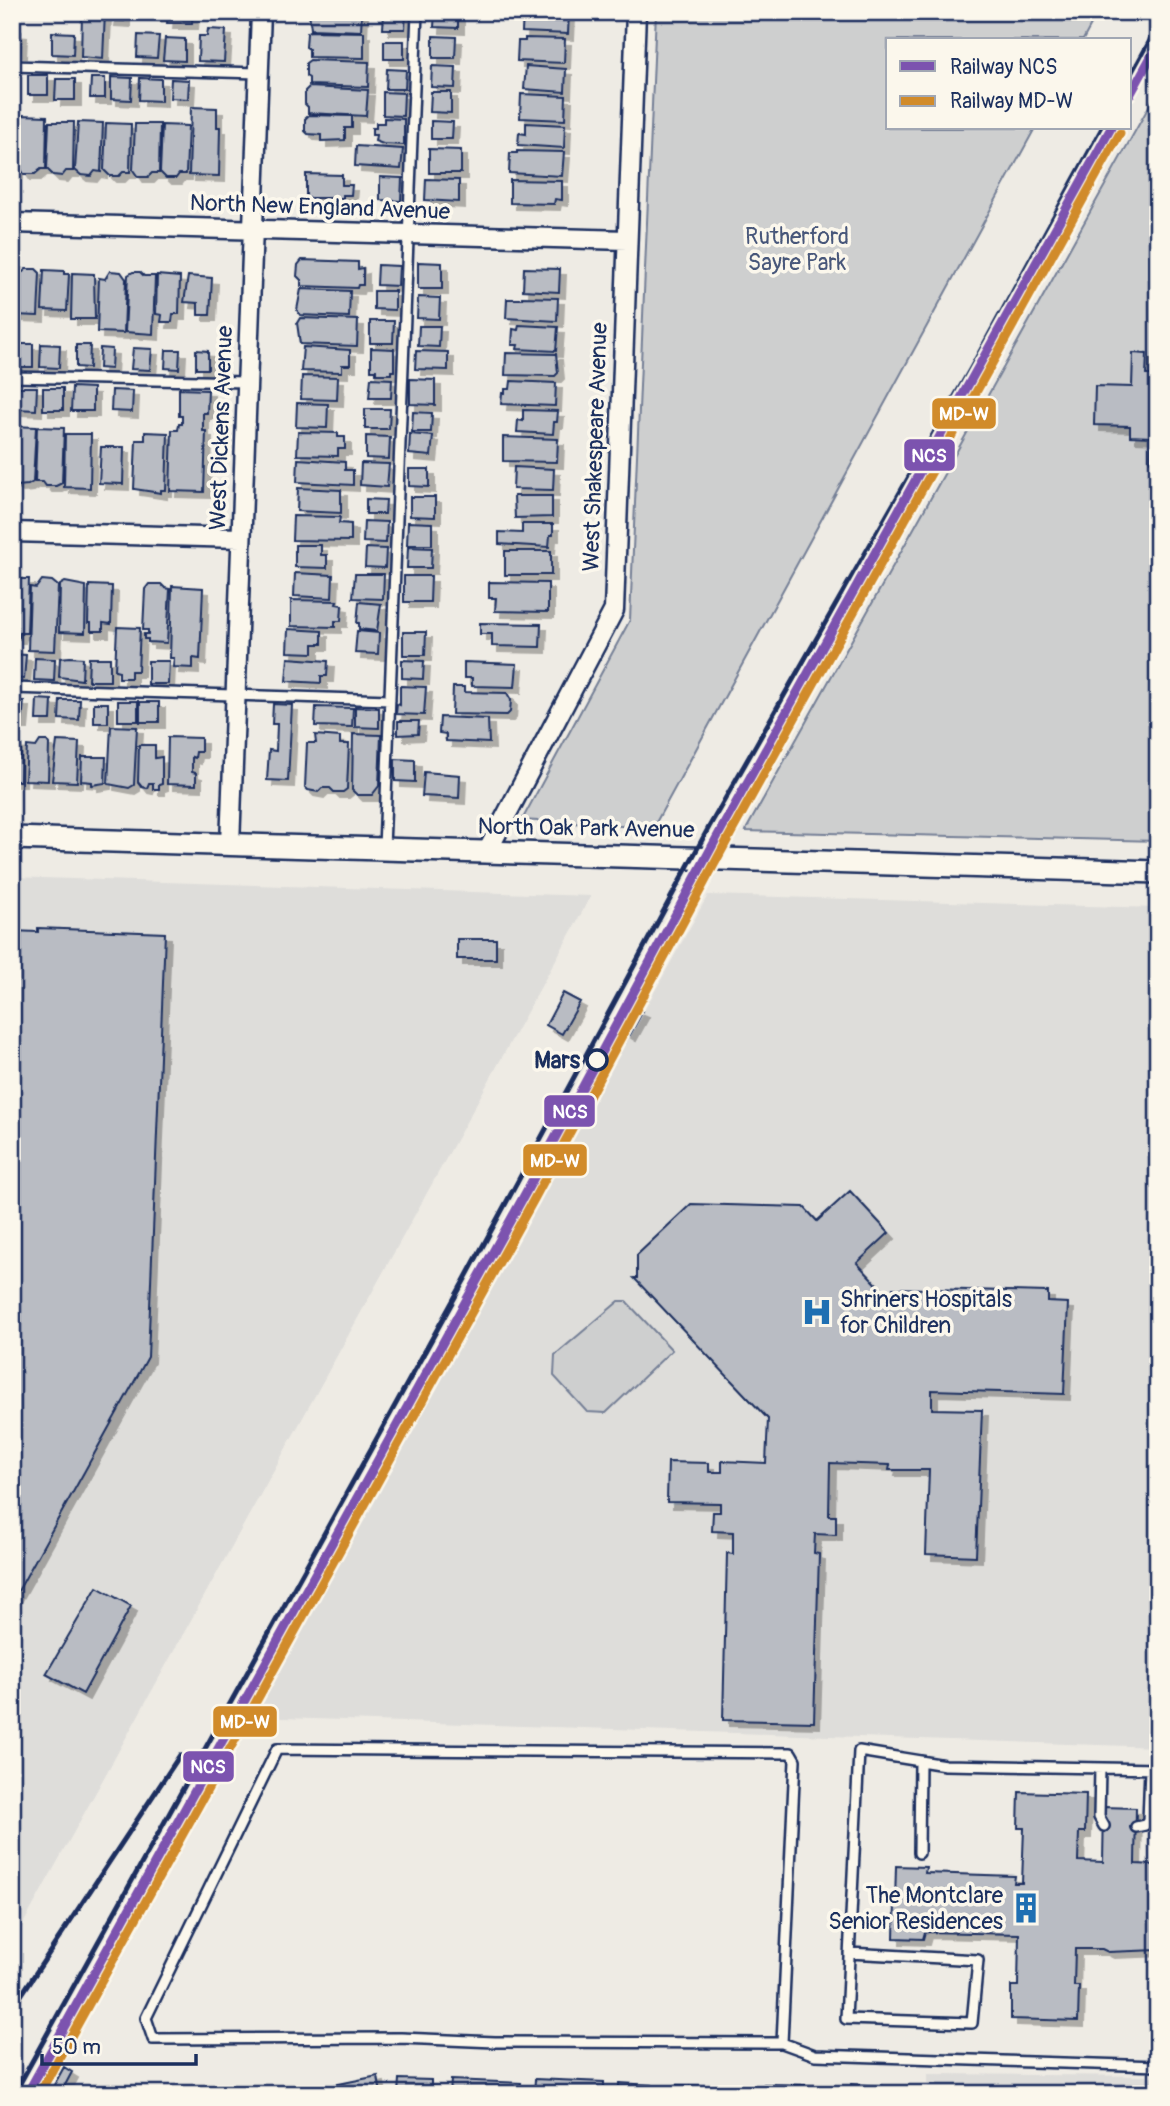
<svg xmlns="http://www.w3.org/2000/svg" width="1170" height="2106" viewBox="0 0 1170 2106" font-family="Pangolin,sans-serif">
  <defs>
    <filter id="shadow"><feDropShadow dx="6" dy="6" stdDeviation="0" flood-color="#0004"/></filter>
  </defs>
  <rect width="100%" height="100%" fill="#eeebe4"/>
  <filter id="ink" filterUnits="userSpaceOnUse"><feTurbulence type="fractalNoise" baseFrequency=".0143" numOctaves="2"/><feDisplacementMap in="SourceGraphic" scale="14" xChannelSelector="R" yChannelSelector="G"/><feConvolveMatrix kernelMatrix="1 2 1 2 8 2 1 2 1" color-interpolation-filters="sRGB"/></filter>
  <g filter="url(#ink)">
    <path fill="#deddda" d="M12,877L591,896L12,1944Z
      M708,895L1158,908V1747L253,1717Z
      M928,2074L1158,2076V2094H928Z"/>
    <path fill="#cecfcf" stroke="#747f96" stroke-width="2" d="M656,12H1098L1083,40H888V128H1035L653,828L522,820L630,620Z
      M1158,90V841L746,831L747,828Z
      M619,1301H626L672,1350L606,1413L587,1412L554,1376L555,1355Z"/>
    <path fill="#b9bcc3" stroke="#1b2f5e" stroke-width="2" filter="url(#shadow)" d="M89,12H105L103,59L81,57L82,14L89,15Z
      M110,12H135V14L124,13V21L109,20Z
      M139,12H163V15L139,14Z
      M168,12H193L192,23H167Z
      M309,12H362L361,31L311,29Z
      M384,12H406L405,29H383Z
      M435,12H458V28L434,27Z
      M523,12H569L568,34L522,32Z
      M208,29L226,30L224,62L198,61L199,36H207Z
      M12,31L21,32L20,52L12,51Z
      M310,31L364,32V58L309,57V49L306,47L307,33Z
      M52,32L74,33L73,55L52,54Z
      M138,35L159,36L157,58L137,57Z
      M433,36L456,37L455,58H433Z
      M165,38L185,39V61L163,60Z
      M525,38L565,39L564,63L517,61L518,41H525Z
      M384,41H404V59H384Z
      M310,60L369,62L368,87L309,85V78L306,76V63Z
      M432,66L456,67L455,88L431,87Z
      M526,66L566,69L565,92L524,89Z
      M387,69L406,70L405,89H386Z
      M28,75H48V95H28Z
      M111,77L132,78L131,100L111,99Z
      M91,78H105V98H90Z
      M140,78L161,79V101L139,100Z
      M56,79H75V100H55Z
      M171,79L189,80L188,99L170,98Z
      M309,87L368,90L366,116L308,113V107L305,104V91Z
      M383,92L404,93L403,116L383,115Z
      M431,92H451V113L430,112Z
      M521,94L566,96L565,120L520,118Z
      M191,107L217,108V127H220L219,176L189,175Z
      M21,115L47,116L46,169H41L35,174H24L20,168Z
      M309,115L352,116V128H345V140L321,141V135L308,134L305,131V119Z
      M384,118L404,119V145L383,144L375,141L376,135H372V128H376V123H384Z
      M431,121L453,122L452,139H431Z
      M49,122H74L73,171H66L62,176L53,175L47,169Z
      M78,122L103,123L101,172L95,171L91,176L81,175L75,170Z
      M106,123L131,124L130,172H123L119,176H110L104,170Z
      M526,123L565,125L564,148L518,145L519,133L526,134Z
      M135,124H160L159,173H152L148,177H138L133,170Z
      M162,125L188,126L186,174H179L176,178H166L160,172Z
      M12,132H17V173H12Z
      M356,146L403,149L401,169L355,166Z
      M429,149L461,150V173H429Z
      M517,151L564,152L562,176L509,173L510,153H517Z
      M306,174L342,175V185H352L351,195H343V198H306Z
      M380,177L402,178L401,201L380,200Z
      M426,179L459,180V202L425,200Z
      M510,180L562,181V200L555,199L554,204L510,203Z
      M302,260L358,262V269L363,268V285H358L357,288L301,286V280L297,276L298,265Z
      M418,262L442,263V289H418Z
      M378,265L399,266L398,286L377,285Z
      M524,268L560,269L559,292L523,290Z
      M26,269H36L40,273L38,316L15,315V272H23Z
      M44,270L64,271V274H69L67,311L42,310Z
      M110,271L121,272L126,279L124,333L97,332L99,278L105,279Z
      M133,272H140L144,276H155L153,334L125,332L128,275Z
      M72,273L94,274L95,319H71Z
      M157,275L180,277L179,314H173L172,322H161L162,315L156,314Z
      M188,276L212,278L210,315H198V303L184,302Z
      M301,289L350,291L349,317L300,315L297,310Z
      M374,291H395V310L374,309Z
      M418,297L440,298L439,319L417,318Z
      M522,297L558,298L557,321L506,318L507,299H522Z
      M300,318L358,320L357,346L300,344L297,323Z
      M370,321H394L393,343H370Z
      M519,325L558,327L556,351L517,349L518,345H512L513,329L518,330Z
      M419,326H440L439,347L418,346Z
      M13,344H33V367H12Z
      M41,344L60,345L59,368L40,367Z
      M76,345H90L89,368L76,367Z
      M303,347L350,350V365H342V372L301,371Z
      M100,348L112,349L111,369L99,368Z
      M133,348L152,349L150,370L131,369Z
      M371,348L394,349V371H391V374H376V370H371Z
      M166,350H180L179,369L165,368Z
      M196,350L208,351V369H196Z
      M416,351L448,352V370L415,369Z
      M506,353L556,354L558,373L555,376L505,375Z
      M1133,353L1147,354L1146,375H1153L1154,353H1158V461H1150L1151,437L1130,436V426L1094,425L1095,386L1132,387Z
      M302,376L338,377L337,400L301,399Z
      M371,378L392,379L391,398H369Z
      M410,379L435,380V405L410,404Z
      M511,381L556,383L555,406L501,404L502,393H505V389H510Z
      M16,387H37L36,410L15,409Z
      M72,387L93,388V411H71Z
      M43,388H63V410H43Z
      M179,389L208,390L207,413H203V431H206L204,492L170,491L172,430H178L179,424H182V416H179Z
      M112,390L133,391L132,412L111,411Z
      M297,403L328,404L327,428L296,427Z
      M365,409H390L389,429H365Z
      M523,410L558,411L557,422H554L553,434L517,432L518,420L523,421Z
      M413,412L432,413L431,432H412Z
      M12,426L36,427L33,482L28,485L17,486L12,482Z
      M37,427L64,428L62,483L56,486H46L43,482H35Z
      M145,432L168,433L166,490H161V493L134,489L136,440H145Z
      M298,432L338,433V437H345V449H338V456L297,455Z
      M65,434H91L90,488L64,487Z
      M410,434L433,436L431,456L409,454Z
      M366,436L390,437L389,459L366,458Z
      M503,437L558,439L557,462L503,461Z
      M101,447H124L123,484L99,483Z
      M298,459L345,462V470H353V485L297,482Z
      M361,463L389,464L387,487L360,485Z
      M514,467L554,469L553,490L513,489Z
      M409,469H429V487L409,486Z
      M298,488L341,490V513L297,511Z
      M514,496H552V517L515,518Z
      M410,497H435V517L410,516Z
      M366,499L386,500L385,514H366Z
      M293,516L340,517L339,523L351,524V541L292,540Z
      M364,521L387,522L386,543L363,542Z
      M408,522L432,523V545H407Z
      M522,524H553V535H550L549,547L499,544V532L522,533Z
      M295,545H321V555H327V568L295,567Z
      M408,547L432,548L431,568H407Z
      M366,548L386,549L385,568L365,567Z
      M505,551H551V575H505Z
      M295,573L333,575L332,598L294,596Z
      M355,574H384L383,599L353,598Z
      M404,576H431L430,602H404Z
      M12,579H29L27,633H20L19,637H16V633H12Z
      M42,580L52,581L58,586L55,651L28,650L30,587L36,588Z
      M65,582L86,586L85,633L59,632L60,585Z
      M489,582L548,583V612L495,611L496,598H489Z
      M149,584H161L165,588L170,589L167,643L148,642V639H144V634H148V630H143L145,589Z
      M89,585L112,586L111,624L103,623V631H91V623H88Z
      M172,586L203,588L200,659L193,658V668L173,667L174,658H170Z
      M291,600L337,601L336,604L342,605L341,621H335V627L291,626Z
      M359,602L381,604L377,631L359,629V623H357Z
      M480,623L541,624L540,647L492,646V634H480Z
      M117,627L140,628L138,671H131V678H119V671L115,670Z
      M288,629L322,631V644H313V653L287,652Z
      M357,631L379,633L378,654L355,653Z
      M403,632H426L425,655H403Z
      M12,654L26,655L24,679L12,678Z
      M70,657L83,658L82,680L59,677L60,658Z
      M35,658L55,659L54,681L34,680Z
      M89,658H110V681H88Z
      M288,658L328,661L327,676H321V683L286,681Z
      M402,660L424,661L423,679L402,678Z
      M148,661H169L168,684H148Z
      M464,662L517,664L515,687L472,686V678H464Z
      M400,686L426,687L424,715L396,714L397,704L400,705Z
      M453,687H464V692L507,693L511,700L510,712L507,715L452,714Z
      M37,699L52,700L51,720H36Z
      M60,700H80L79,720L59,719Z
      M12,701H24L22,723H12Z
      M118,701H138V721H118Z
      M140,702H159V722H140Z
      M94,703H108V723H94Z
      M273,704L292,705L288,781L267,780L269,750L276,751L277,724H272Z
      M316,707L353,708L352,727L315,726Z
      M355,707L379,708V728L355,727Z
      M440,717L488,719L489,743L446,741V734L439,733Z
      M398,721H419L418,734L398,735Z
      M111,726L137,727L134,785L129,788L108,784Z
      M353,734L381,735L379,786L372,795H357L352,790Z
      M315,735L340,737V744H349L347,789L343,792H334L330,788H322L318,792L308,790L305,787L307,743H316Z
      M168,737L201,738V752H196L195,758L192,757V772L196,773V785L167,784Z
      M40,741H47L49,744L48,781L25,780L27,746L36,747Z
      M57,741L79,742L77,782L52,781Z
      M12,743L21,744L20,781H12Z
      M139,745H155V758L162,757V784L159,785V789H153V783H149L147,788L142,787L138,782Z
      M82,757H106L105,783L92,785V782L81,781Z
      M395,759L415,760V782L395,781Z
      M424,772L460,775L459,798L422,796Z
      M38,928L165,933L148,1357L12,1602V931L38,932Z
      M457,939H496V959H457Z
      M563,993L580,1002L562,1034L546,1025Z
      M638,1009L643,1011L630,1035L625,1032Z
      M850,1191L889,1233L857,1263L885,1293H894L893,1288L1048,1292V1302L1068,1303L1064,1394L932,1390V1409L982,1410L976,1556L926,1554L929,1470H889L890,1465L830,1463L829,1516H836V1535L815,1534L814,1553L819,1554L814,1722L723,1720L727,1553L733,1554V1532L712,1531L713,1512H720V1503L667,1502L668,1462L709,1463V1472H722V1461L766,1463L768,1419L634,1278H637V1255L691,1204L804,1207L817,1221Z
      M97,1587L131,1606L83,1694L46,1674Z
      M1019,1792L1086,1794L1085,1832H1079L1078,1861L1103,1862L1104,1807L1136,1808L1135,1864L1158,1865V1950L1108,1952L1102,1949H1075L1074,1986H1079L1078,2021L1011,2019V1986H1018L1019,1934L925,1932L923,1939L894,1938L896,1866L926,1867L925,1873L1015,1876L1014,1883H1022L1024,1828H1018Z
      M1152,1988H1158V2023H1151Z
      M64,2067L72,2072L63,2089L54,2085Z
      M378,2076L381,2094H310L309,2090Z
      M399,2079L431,2080V2094H398Z
      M535,2079L604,2082V2094H534Z
      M451,2080L521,2083L520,2094H450Z
      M619,2083L651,2085L650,2094H619Z
      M764,2084L833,2086V2094H764Z
      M851,2084L882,2086V2094H851Z
      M676,2085L746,2087V2094H676Z"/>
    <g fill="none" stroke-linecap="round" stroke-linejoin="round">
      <g stroke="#1b2f5e" stroke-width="14">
        <path id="service" d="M12,66L258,73
          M12,377L247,382
          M12,688L390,700
          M384,848L417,12
          M1100,1768L1099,1817L1104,1826
          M1136,1827L1145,1825L1148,1821L1150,1769
          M919,1853L920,1761
          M849,1953L978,1960L972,2023L846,2019L859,1751L945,1765L1158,1769
          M782,2043L495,2042L401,2038L153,2039L146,2018L277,1749L791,1753L795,1760L782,2043L815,2055L1158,2066"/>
      </g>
      <g stroke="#1b2f5e" stroke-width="23">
        <path id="minor" d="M12,223L627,240
          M12,532L241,538
          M230,845L261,12
          M487,852L614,610L636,12"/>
      </g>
      <g stroke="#1b2f5e" stroke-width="26">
        <path id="tertiary" d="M12,838L1158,872"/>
      </g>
      <use href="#service" stroke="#fbf7ec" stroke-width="9"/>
      <use href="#minor" stroke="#fbf7ec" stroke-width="18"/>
      <use href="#tertiary" stroke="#fbf7ec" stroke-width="21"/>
      <path stroke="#1b2f5e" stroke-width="5" d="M1130,77L1158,26
        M12,2009L180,1755
        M14,2094L465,1279L709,827L971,368L1102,128"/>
      <g stroke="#fbf7ec" stroke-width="14">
        <path id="rail-1" d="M1130,95L1158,44
          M27,2094L525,1194L722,828L1111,128"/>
      </g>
      <g stroke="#fbf7ec" stroke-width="14">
        <path id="rail-2" d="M39,2094L534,1199L731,833L1120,133"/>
      </g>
      <use href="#rail-1" stroke="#7c53af" stroke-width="9"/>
      <use href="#rail-2" stroke="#d18b2a" stroke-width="9"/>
    </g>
  </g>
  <defs>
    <g id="hospital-bare" transform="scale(2.415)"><path d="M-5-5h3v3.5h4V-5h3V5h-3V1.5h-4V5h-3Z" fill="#1f6fb2" stroke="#fbf7ec" stroke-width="2.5" paint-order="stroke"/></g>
    <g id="building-bare" transform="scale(2.415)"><path d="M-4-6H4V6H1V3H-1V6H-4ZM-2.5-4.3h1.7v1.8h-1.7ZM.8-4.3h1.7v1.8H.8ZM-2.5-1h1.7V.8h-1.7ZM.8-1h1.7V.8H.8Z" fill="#1f6fb2" stroke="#fbf7ec" stroke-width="2.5" paint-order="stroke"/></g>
  </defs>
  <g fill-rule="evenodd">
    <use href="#hospital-bare" x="817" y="1312"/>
    <use href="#building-bare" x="1026" y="1908"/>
  </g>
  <circle fill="#fbf7ec" stroke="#1b2f5e" stroke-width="3.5" cx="597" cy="1060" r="10"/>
  <g text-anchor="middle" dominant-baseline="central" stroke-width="7" stroke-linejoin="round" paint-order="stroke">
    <g font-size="23" fill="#1b2f5e" stroke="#fbf7ec">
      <text transform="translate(320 207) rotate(2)">North New England Avenue</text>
      <text transform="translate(221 428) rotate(-88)">West Dickens Avenue</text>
      <text transform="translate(595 447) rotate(-88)">West Shakespeare Avenue</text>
      <text transform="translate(586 828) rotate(1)">North Oak Park Avenue</text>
    </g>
    <g font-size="23" fill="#48577a" stroke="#fbf7ec">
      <text x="797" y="236">Rutherford<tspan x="797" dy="26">Sayre Park</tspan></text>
    </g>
    <g font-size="23" font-weight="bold" fill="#1b2f5e" stroke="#fbf7ec" text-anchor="end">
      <text x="580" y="1060">Mars</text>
    </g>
    <g font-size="23" fill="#1b2f5e" stroke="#fbf7ec" text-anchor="start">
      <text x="840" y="1299">Shriners Hospitals<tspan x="840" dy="26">for Children</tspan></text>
      <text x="1003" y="1895" text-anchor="end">The Montclare<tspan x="1003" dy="26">Senior Residences</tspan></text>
    </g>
  </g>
  <g stroke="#fbf7ec" stroke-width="2.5">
    <rect x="931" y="397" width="66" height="33" rx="7" fill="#d18b2a"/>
    <rect x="903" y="438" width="53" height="34" rx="7" fill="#7c53af"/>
    <rect x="543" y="1094" width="53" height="34" rx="7" fill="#7c53af"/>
    <rect x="522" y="1143" width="66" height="34" rx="7" fill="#d18b2a"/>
    <rect x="212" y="1705" width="66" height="33" rx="7" fill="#d18b2a"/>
    <rect x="182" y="1750" width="53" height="33" rx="7" fill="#7c53af"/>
  </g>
  <g font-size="19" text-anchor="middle" font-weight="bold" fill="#fff">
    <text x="964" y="420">MD-W</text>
    <text x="929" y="462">NCS</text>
    <text x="570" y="1118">NCS</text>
    <text x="555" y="1167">MD-W</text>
    <text x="245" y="1728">MD-W</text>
    <text x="208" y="1773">NCS</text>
  </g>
  <rect width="1170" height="2106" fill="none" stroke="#fbf7ec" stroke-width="42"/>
  <rect x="21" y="21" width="1128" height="2064" fill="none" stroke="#1b2f5e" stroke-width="2.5" filter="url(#ink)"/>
  <rect x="886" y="38" width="245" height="91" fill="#fbf7ec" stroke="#a1a7b3" stroke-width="2"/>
  <rect x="900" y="61" width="35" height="10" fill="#7c53af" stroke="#a1a7b3" stroke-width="2"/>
  <text x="950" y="74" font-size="21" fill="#1b2f5e">Railway NCS</text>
  <rect x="900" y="96" width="35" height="10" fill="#d18b2a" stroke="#a1a7b3" stroke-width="2"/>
  <text x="950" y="108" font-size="21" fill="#1b2f5e">Railway MD-W</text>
  <path d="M42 2054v10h154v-10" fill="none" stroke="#1b2f5e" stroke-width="3.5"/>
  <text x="52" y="2054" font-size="21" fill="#1b2f5e" stroke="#fbf7ec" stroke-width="5" paint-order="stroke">50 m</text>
</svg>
